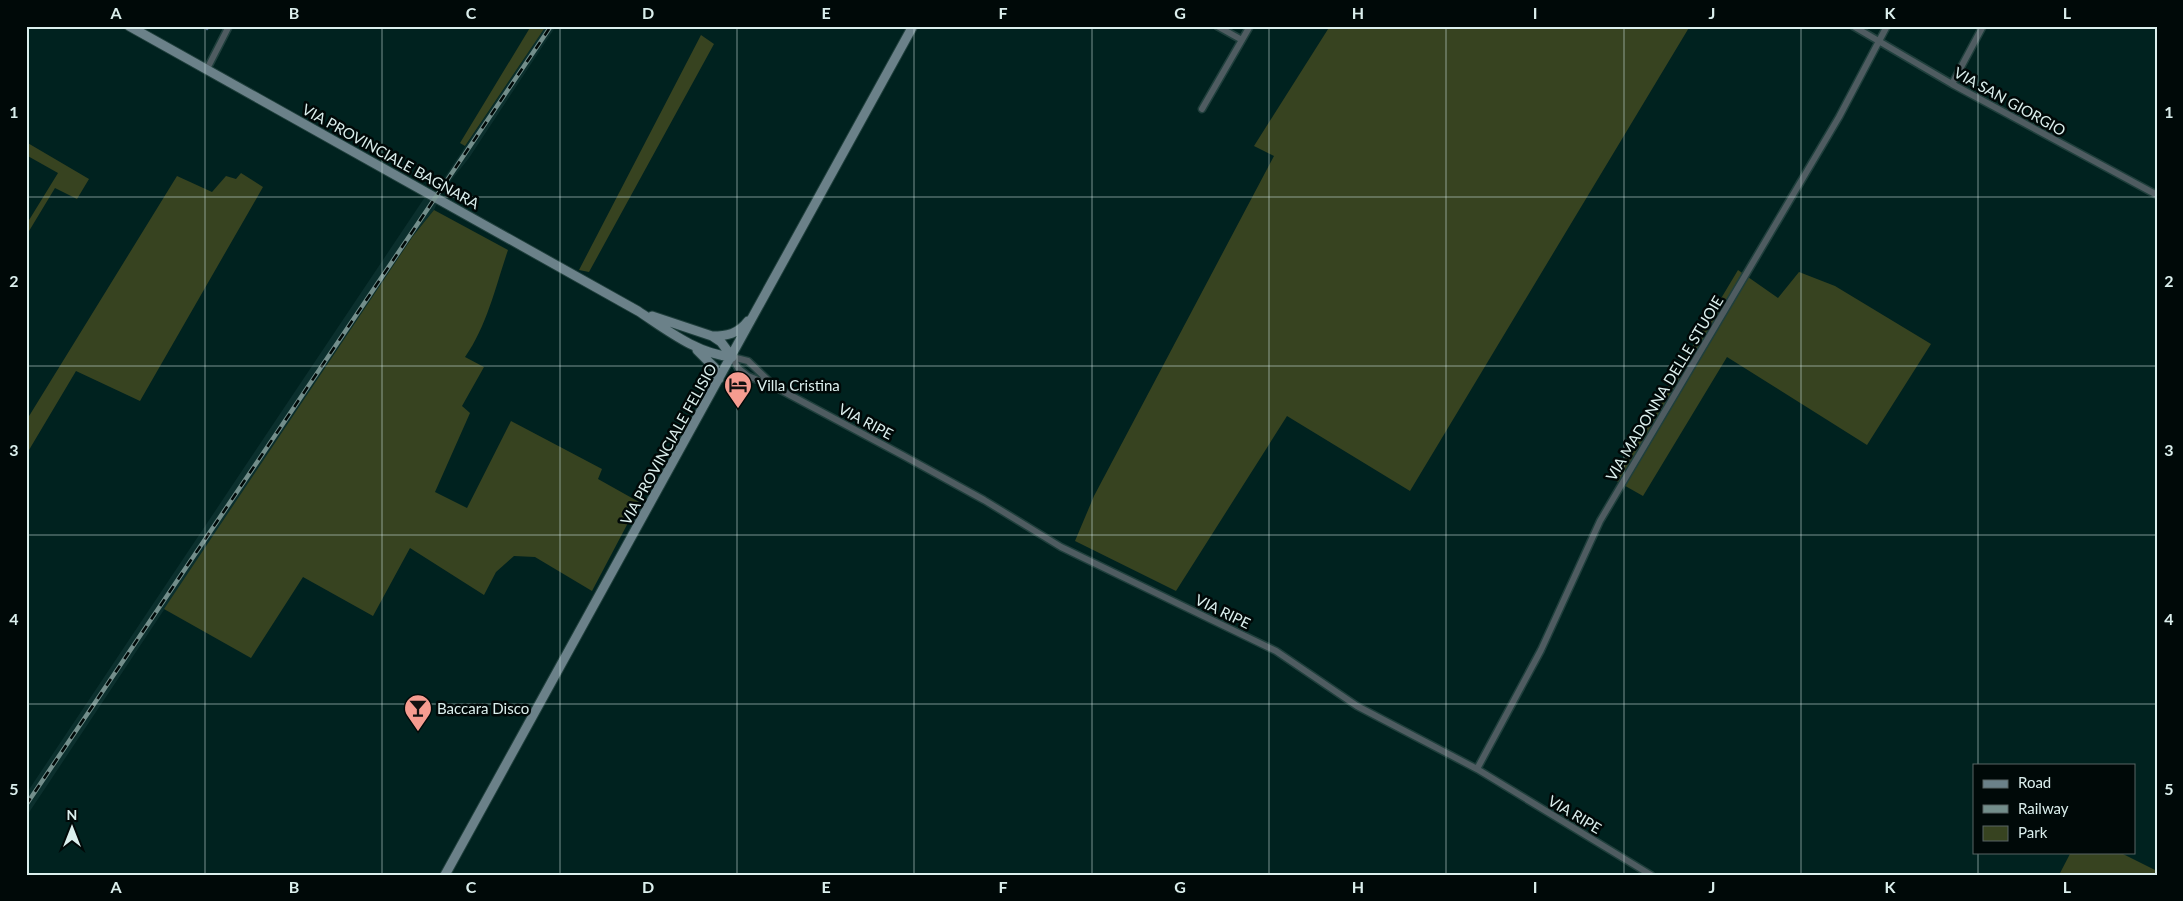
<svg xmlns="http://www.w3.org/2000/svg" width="2183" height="901" viewBox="0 0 2183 901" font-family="Lato,sans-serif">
  <rect width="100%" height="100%" fill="#00221f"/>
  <path fill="#0b2f2d" d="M546,26H556L469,158L441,193L436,190Z
    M425,197L437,203L434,210L413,236L26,817V794Z"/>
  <path fill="#374320" d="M531,26H546L465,146L460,143Z
    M1330,26H1690L1410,491L1287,416L1176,591L1075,541L1094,496L1274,156L1254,146Z
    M701,35L714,44L589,272L579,270Z
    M26,142L89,179L77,199L55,188L26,236V225L58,173L26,155Z
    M241,173L263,187L140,401L76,371L26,455V421L177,176L212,192L226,176L236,179Z
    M434,210L508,250C496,285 487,326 465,357L484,367L462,406L470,413L435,492L467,508L511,421L602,469L598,479L639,502L592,591L535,557L514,556L496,572L484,595L410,548L373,616L303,577L251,658L164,609L413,236Z
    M1738,270L1778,298L1799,272L1835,286L1931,344L1867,445L1727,357L1643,496L1613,479Z
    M2071,852H2119L2157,871V875H2059Z"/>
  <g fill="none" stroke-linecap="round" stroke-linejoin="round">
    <path stroke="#4d6888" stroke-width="2.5" d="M207,29L209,26"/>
    <g stroke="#1f3f3c" stroke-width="9">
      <path id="minor" d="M1217,26L1242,40
        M1853,26L1952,84L2157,195
        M207,69L229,26
        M1952,84L1983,26
        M1202,109L1250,26
        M732,357L738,368L748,376L775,387L904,456L984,500L1061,547L1276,651L1357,706L1477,769L1651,875
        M732,357L748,361L773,385
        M1477,769L1541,650L1600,521L1839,117L1887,26"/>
    </g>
    <g stroke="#1f3f3c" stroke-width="11">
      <path id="secondary" d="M129,26L638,311C667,330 697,354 732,357
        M652,316L712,336L721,342L732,357
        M712,336C727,336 738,334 748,321
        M697,350L714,367L719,379
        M445,875L913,26"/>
    </g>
    <use href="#minor" stroke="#4f5c61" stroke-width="6"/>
    <use href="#secondary" stroke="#6b8189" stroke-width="9"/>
    <g stroke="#738e8b" stroke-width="4.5">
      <path id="rail" d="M26,805L551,26"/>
    </g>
    <use href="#rail" stroke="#000908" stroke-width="2.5" stroke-dasharray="8" stroke-linecap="butt"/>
  </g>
  <path fill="none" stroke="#dbefed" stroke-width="1" stroke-opacity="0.55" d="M205,26V875M382,26V875M560,26V875M737,26V875M914,26V875M1092,26V875M1269,26V875M1446,26V875M1624,26V875M1801,26V875M1978,26V765M26,197H2157M26,366H2157M26,535H2157M26,704H2157M1978,852V875"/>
  <defs>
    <g id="hotel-pin" transform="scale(1.4375)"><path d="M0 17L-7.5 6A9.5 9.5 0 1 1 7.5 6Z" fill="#f59c90" stroke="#000908"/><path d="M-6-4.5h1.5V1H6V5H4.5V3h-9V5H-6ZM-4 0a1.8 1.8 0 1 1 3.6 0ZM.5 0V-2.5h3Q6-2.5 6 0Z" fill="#111"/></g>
    <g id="bar-pin" transform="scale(1.4375)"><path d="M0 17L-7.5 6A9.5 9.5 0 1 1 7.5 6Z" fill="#f59c90" stroke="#000908"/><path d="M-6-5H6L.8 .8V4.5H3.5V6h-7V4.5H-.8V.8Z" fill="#111"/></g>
  </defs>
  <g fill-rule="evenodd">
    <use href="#hotel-pin" x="738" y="385"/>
    <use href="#bar-pin" x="418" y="708"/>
  </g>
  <g text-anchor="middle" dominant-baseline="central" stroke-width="5" stroke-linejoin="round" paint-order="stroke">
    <g font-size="15" fill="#dbefed" stroke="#000908">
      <text transform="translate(2010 101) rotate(29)">VIA SAN GIORGIO</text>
      <text transform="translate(391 156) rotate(29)">VIA PROVINCIALE BAGNARA</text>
      <text transform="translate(1664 388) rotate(-59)">VIA MADONNA DELLE STUOIE</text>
      <text transform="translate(866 421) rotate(28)">VIA RIPE</text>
      <text transform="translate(668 444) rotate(-61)">VIA PROVINCIALE FELISIO</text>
      <text transform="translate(1223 611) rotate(26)">VIA RIPE</text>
      <text transform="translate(1575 814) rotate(31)">VIA RIPE</text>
    </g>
    <g font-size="15" fill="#dbefed" stroke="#000908" text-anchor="start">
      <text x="757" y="385">Villa Cristina</text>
      <text x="437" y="708">Baccara Disco</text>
    </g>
  </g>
  <rect width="2183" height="901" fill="none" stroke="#000908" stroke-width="55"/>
  <rect x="1973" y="764" width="162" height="90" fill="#000908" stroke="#586564"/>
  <rect x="1983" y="780" width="25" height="8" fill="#6b8189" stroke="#586564"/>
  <text x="2018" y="788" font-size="15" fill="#dbefed">Road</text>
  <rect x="1983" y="805" width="25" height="8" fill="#738e8b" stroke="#586564"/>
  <text x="2018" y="814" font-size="15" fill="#dbefed">Railway</text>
  <rect x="1983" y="826" width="25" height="15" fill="#374320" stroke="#586564"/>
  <text x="2018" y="838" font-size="15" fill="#dbefed">Park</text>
  <g transform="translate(72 828)" stroke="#000908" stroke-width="4" paint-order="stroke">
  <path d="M0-4L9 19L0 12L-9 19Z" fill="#dbefed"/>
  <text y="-8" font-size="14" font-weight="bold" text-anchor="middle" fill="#dbefed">N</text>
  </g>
  <rect x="28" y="28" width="2128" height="846" fill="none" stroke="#dbefed" stroke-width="2"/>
  <g font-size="16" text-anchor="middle" font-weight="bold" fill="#dbefed">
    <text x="116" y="19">A</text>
    <text x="294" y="19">B</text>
    <text x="471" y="19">C</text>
    <text x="648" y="19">D</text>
    <text x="826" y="19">E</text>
    <text x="1003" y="19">F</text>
    <text x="1180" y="19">G</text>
    <text x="1358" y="19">H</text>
    <text x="1535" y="19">I</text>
    <text x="1712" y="19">J</text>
    <text x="1890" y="19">K</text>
    <text x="2067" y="19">L</text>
    <text x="14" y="118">1</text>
    <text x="2169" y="118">1</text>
    <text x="14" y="287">2</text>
    <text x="2169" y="287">2</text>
    <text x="14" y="456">3</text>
    <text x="2169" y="456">3</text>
    <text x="14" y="625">4</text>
    <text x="2169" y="625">4</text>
    <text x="14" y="795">5</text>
    <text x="2169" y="795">5</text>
    <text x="116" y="893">A</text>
    <text x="294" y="893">B</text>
    <text x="471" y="893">C</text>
    <text x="648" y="893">D</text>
    <text x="826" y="893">E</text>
    <text x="1003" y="893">F</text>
    <text x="1180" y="893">G</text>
    <text x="1358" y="893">H</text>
    <text x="1535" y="893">I</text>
    <text x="1712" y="893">J</text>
    <text x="1890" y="893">K</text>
    <text x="2067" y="893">L</text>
  </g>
</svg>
